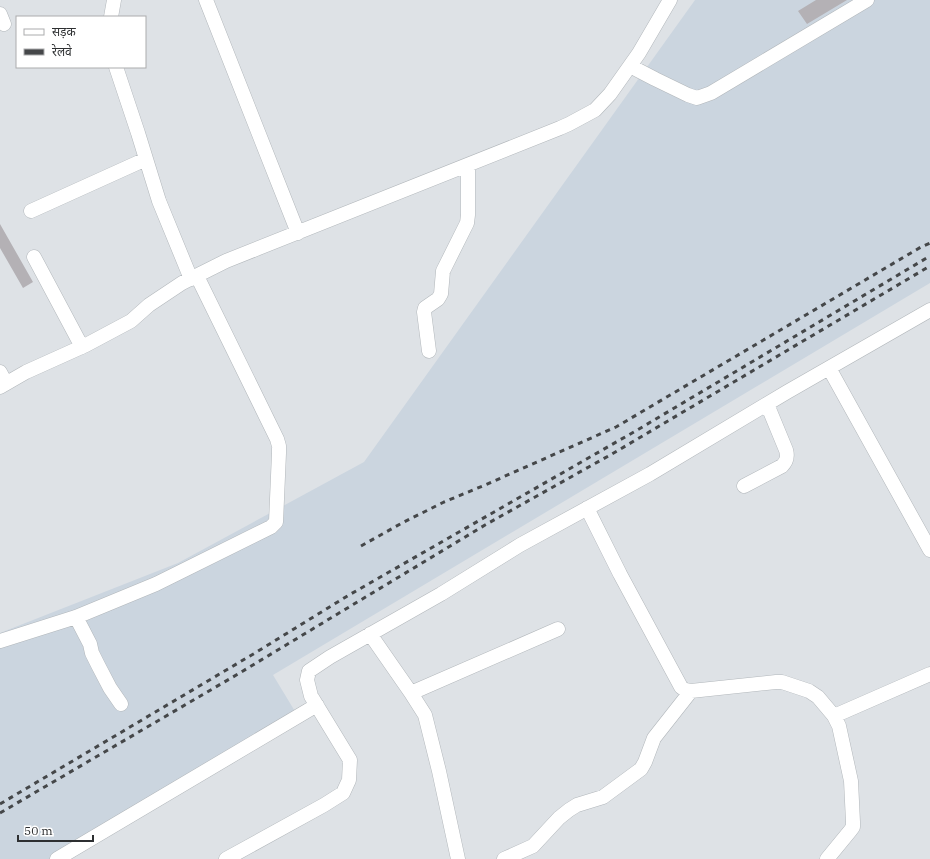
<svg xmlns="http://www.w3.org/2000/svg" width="930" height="859" viewBox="0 0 930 859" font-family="'IBM Plex Serif','Noto Sans Devanagari',serif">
  <rect width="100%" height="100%" fill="#dee2e6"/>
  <path fill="#cbd5df" d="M695,0H930V283L273,675L299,718L53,859H0V633L178,563L364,462Z"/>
  <path fill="#b4b1b5" d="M816,0H847L807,24L798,11Z
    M0,224L33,282L23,288L0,248Z"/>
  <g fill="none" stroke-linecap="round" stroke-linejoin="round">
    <g stroke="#b2b7bb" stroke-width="15">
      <path id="minor" d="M206,0L298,233
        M0,14L4,24
        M111,17L114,0
        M630,66L655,79L688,95L697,98L711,93L867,0
        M116,67L138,133L159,201L191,279
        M31,211L146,159
        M34,257L82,347
        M429,351L424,312L425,308L438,299L441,294L443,271L467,223L468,215V165
        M829,368L930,550
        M0,372L6,383
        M0,387L26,372L86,345L131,321L149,305L182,283L226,261L560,128L569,124L595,110L610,94L639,53L670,0
        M744,486L782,466C787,461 788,457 786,450L767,404
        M587,508L620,574L681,687L685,690L691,691L776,682H782L809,691L818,697L834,716L839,726L851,781L853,822V827L850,831L827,859
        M76,617L90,644L92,653L98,665L110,688L121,704
        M370,634L411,693L425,715L439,771L458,859
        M0,641L76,617L156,584L271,527L276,522L279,453V446L277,439L197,276
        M411,693L558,629
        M834,716L930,674
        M57,859L317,705
        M226,859L324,805L343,793L349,780L350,760L311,696L307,680L309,671L330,657L441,594L520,545L650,474L787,392L930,310
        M504,859L533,846L559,818L569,810L577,805L603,797L641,769L645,762L654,738L691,691"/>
    </g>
    <use href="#minor" stroke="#fff" stroke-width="14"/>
    <path stroke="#454749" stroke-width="3" stroke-dasharray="5 5" stroke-linecap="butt" d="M361,546L402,523L444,502L485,485L616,427L921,247L930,243
      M0,804L255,653L349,595L639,429L930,256
      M0,813L238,674L485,525L612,454L930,266"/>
  </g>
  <rect x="16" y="16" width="130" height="52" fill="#ffffff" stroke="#abacad"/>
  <rect x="24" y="29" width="20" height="6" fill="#ffffff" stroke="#abacad"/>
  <text x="52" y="36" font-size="12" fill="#2d2f31">सड़क</text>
  <rect x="24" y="49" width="20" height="6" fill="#454749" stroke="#abacad"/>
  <text x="52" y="56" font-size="12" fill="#2d2f31">रेलवे</text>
  <path d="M18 835v6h75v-6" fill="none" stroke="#2d2f31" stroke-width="2"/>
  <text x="24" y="835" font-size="12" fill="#2d2f31" stroke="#ffffff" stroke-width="3" paint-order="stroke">50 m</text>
</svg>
